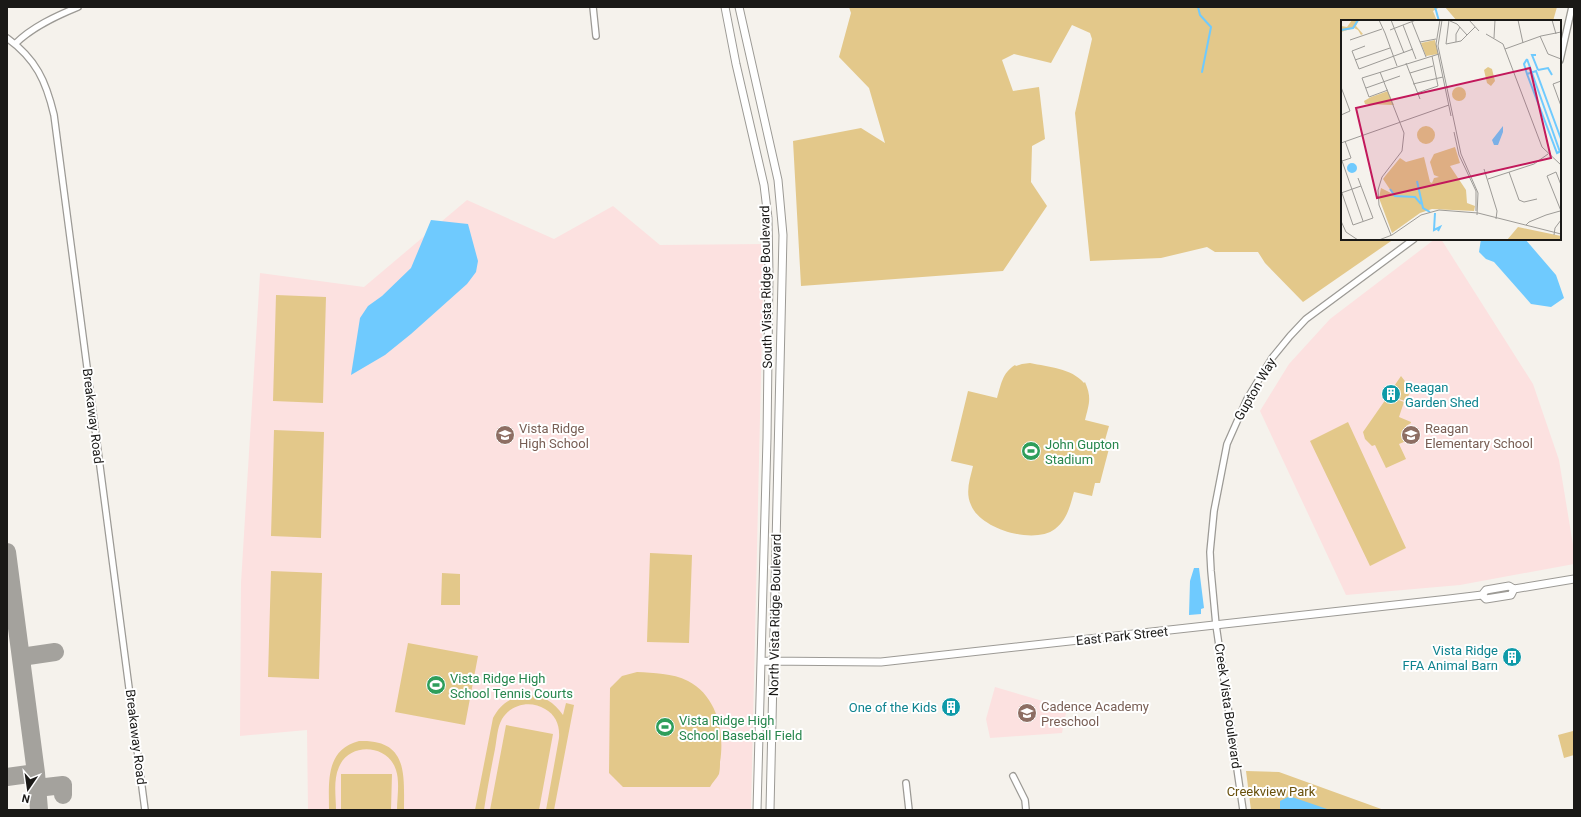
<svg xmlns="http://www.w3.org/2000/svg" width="1581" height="817" viewBox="0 0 1581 817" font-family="Roboto,sans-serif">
  <rect width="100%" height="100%" fill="#f5f2ec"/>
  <path fill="#fce1e0" d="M467,200L554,239L613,206L660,245L764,244L751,810H308L307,730L240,736L241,583L260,273L364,287Z
    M1435,239H1441L1533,384L1559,460L1574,551V564L1460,585L1346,595L1260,411L1289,364L1330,319Z
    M995,687L1067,708L1062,733L990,738L986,719Z"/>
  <path fill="#e3c88a" d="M849,7H1440L1433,11L1437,21H1342V239H1394L1303,302L1265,263L1258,252H1215L1207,247L1161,258L1090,261L1075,113L1092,39L1090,33L1072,25L1051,63L1014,54L1002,60L1013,91L1039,87L1045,139L1032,146L1031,182L1047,206L1003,271L801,286L793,141L861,128L885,143L869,88L839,57L851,13Z
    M1445,7H1557L1553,21H1457Z
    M276,295L326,297L323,403L273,401Z
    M1030,363C1049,367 1071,368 1084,383L1085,382C1092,398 1089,404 1085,420L1109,426L1105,440L1111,441L1100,483H1095L1092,496L1074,492C1070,506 1067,520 1055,529C1034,545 980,529 971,505C965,492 970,479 973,466L951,461L968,391L997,398C1001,385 1002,373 1015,365L1016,366L1022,364Z
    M1401,376L1411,389L1408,397L1406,396L1405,401L1388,395Z
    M1388,396L1404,402L1399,417L1411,422V423L1406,426L1411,439L1399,444L1406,459L1386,468L1375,445L1372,446L1365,439L1363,432Z
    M1348,422L1406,548L1370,566L1310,441Z
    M274,430L324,432L321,538L271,536Z
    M650,553L692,555L689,643L647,642Z
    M271,571L322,573L319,679L268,677Z
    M442,573L460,574V605H441Z
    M408,643L478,656L465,725L395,712Z
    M637,672C654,673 672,673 688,681C717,696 725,732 720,762C720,765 720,770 719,774C717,778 712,783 710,787H623L609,773L610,688L622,676Z
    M528,695C543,695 554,702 563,715L566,703L574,705L554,810H546L559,738C560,726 556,715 545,709C531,700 511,704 502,719C497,728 497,739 495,749C491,769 487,790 484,810H475L493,718C500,704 512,696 528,695Z
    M506,725L553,734L539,810H490Z
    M1573,731L1574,755L1564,758L1558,735Z
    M359,741C408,739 404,774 404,810H397C397,798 400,782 396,770C388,744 349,742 339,767C333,780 336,797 336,810H329C329,782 325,750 359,741Z
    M1246,771L1279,772L1384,810H1251Z
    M341,774H392L391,810H341Z"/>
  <path fill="#6fcafe" d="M431,220L468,224L478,261L476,272L467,284L411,334L385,355L351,375L360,318L368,306L382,296L411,268Z
    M1481,239H1525L1556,275L1564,298L1551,307L1531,304L1494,262L1486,259L1479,252Z
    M1194,568H1199L1204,608L1201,609V614L1189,615L1190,581Z
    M1290,796L1295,798L1330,810H1280V801Z"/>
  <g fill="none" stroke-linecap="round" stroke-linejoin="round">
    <path stroke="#6fcafe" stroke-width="2" d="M1198,7L1200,15L1211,27L1202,72
      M1435,7L1439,21"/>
    <path stroke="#a4a29d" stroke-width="18" d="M7,552L36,773L39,810
      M21,657L55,652
      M7,777L36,773
      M37,788L63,785V795"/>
    <g stroke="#9c9a95" stroke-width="8">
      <path id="minor" d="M593,7L596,36
        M7,38C36,59 46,81 54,115L145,810
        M15,44C32,27 56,16 78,7
        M1560,60L1572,7
        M1013,776L1025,800L1026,810
        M906,783L909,810
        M1243,810L1216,625L1211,571L1210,552L1214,511L1227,444L1247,399L1272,358L1290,336L1306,319L1414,239"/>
    </g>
    <g stroke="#9c9a95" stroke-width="9">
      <path id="tertiary" d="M725,7L736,64L764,185L768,218L769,274L767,438L757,810
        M739,7L778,180L783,235L770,810
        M1482,595L1486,599L1511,595L1514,589
        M761,661L881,662L1449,599L1482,595L1486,590L1509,586L1514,589L1574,579"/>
    </g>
    <use href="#minor" stroke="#fff" stroke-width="5.5"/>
    <use href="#tertiary" stroke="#fff" stroke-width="7"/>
  </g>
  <defs>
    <g id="building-disc" transform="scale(1)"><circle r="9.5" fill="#0f9aa8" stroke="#fff"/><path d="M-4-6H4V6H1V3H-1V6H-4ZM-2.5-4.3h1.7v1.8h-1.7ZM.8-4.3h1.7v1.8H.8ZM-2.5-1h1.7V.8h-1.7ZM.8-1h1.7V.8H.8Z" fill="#fff"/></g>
    <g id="school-disc" transform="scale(1)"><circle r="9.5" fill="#8d6e63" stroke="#fff"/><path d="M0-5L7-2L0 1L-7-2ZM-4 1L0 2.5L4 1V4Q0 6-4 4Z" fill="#fff"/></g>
    <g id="stadium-disc" transform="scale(1)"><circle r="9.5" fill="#2e9e5b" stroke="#fff"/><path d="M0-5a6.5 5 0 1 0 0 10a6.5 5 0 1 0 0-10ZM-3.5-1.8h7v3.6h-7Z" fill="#fff"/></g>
  </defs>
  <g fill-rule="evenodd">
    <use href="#building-disc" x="1391" y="394"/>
    <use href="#school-disc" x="505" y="435"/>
    <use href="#school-disc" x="1411" y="435"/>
    <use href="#stadium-disc" x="1031" y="451"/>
    <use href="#building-disc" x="1512" y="657"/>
    <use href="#stadium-disc" x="436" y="685"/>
    <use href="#building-disc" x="951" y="707"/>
    <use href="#school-disc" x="1027" y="713"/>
    <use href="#stadium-disc" x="665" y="727"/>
  </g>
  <g text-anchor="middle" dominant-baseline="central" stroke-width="4" stroke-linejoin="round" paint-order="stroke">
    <g font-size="13" fill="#1a1917" stroke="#fff">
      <text transform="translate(766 287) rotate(-91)">South Vista Ridge Boulevard</text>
      <text transform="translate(1255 389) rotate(-60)">Gupton Way</text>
      <text transform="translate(93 416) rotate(83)">Breakaway Road</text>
      <text transform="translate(775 615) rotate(-89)">North Vista Ridge Boulevard</text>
      <text transform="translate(1122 636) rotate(-6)">East Park Street</text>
      <text transform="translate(1228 706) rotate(82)">Creek Vista Boulevard</text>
      <text transform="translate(136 737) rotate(83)">Breakaway Road</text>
    </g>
    <g font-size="13" fill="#0d838f" stroke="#fff" text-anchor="end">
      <text x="1405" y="387" text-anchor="start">Reagan<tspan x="1405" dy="15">Garden Shed</tspan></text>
      <text x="1498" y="650">Vista Ridge<tspan x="1498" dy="15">FFA Animal Barn</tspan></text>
      <text x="937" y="707">One of the Kids</text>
    </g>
    <g font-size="13" fill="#785e54" stroke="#fff" text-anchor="start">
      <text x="519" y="428">Vista Ridge<tspan x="519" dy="15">High School</tspan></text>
      <text x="1425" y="428">Reagan<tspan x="1425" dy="15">Elementary School</tspan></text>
      <text x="1041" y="706">Cadence Academy<tspan x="1041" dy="15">Preschool</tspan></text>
    </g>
    <g font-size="13" fill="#27864d" stroke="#fff" text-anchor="start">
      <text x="1045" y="444">John Gupton<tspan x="1045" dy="15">Stadium</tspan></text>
      <text x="450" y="678">Vista Ridge High<tspan x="450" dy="15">School Tennis Courts</tspan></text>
      <text x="679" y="720">Vista Ridge High<tspan x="679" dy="15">School Baseball Field</tspan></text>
    </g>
    <g font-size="13" fill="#69500b" stroke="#fff">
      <text x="1271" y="791">Creekview Park</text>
    </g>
  </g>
  <g transform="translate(1341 20)">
    <rect width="220" height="220" fill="#f5f2ec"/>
    <path d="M11,0H18L15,6L22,14L20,15L17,10L13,8L0,12V6L6,7ZM94,20L97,34L85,36L80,23ZM147,47L151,49L154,61L150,66L146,63L143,50ZM111 74a7 7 0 1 1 14 0a7 7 0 1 1-14 0ZM47,71L53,85L24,84L23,81L30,77ZM76 115a9 9 0 1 1 18 0a9 9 0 1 1-18 0ZM114,127L119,143L109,146L125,170L126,183L134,186L133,191L91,189L79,193L51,213L38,178L40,168L52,174L42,159L45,155L59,138L65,142L83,137L89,162L91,163L93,158L98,157L93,155L89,142L93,134ZM177,207L220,216V220H166Z" fill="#e3c88a"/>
    <path d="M162,106V112L157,125H153L151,120ZM6 148a5 5 0 1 1 10 0a5 5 0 1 1-10 0Z" fill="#6fcafe"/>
    <path fill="none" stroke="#6fcafe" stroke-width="2" d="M0,10L12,8L17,0M195,35H191L197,50M186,39L183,44L186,54L216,133L220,131M186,39L219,132M197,50L207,48L211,55M186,54L195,51L220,119M76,161L82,188L89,192M49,169L54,176L74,177L80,184M94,193L93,210L99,207L97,211"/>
    <path fill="none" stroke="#9d9b97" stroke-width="1" d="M38,0L44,13M50,0L63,33M99,0L95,24L110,96M101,0L97,26L120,134L137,173L136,195M108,0L105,24L120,21L134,7M128,0L138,11M177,0L182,23M211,0L215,14M109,1L116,4L126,15M71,2L85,37M62,5L75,39M49,10L75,0M44,13L56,46M145,14L162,24L201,127L220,145M199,16L207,34L220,39M153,18L154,0M9,20L41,9M79,22L95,19M115,22V14L119,7M24,26L11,31L18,49L72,29M164,29L200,16L220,12M14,40L49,28M65,43L79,79M39,52L63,113L61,131L41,157L37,170L38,185L50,215M69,53L92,46M220,61L212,64L220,86M72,64L102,57M0,67L9,91L0,95M25,68L59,56M47,70L28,77L21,58L98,34M76,73L97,66L91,36M113,112L118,135L135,171V191M0,123L108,85M0,138L22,201M1,141L10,138L4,121M143,149L156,191L155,199M168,152L178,180L183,182L196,179M147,159L193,144L207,134M220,165L215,152L206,156L220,191M0,173L20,166M1,173L12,205L32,198L17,158M0,201L5,212L17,220M185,205L188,202L205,195L219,191L220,193M213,215L214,208L220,200M38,220L51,215L80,195L98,190L137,193L220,214"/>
    <path fill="#c2185b" fill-opacity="0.15" stroke="#c2185b" stroke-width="2" d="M189,48L210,138L36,178L15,88Z"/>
    <rect width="220" height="220" fill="none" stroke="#1a1917" stroke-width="2"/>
  </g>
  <rect width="1581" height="817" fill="none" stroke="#1a1917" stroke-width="16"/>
  <g transform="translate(28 789) rotate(193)" stroke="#ffffff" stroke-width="3" paint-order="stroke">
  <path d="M0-3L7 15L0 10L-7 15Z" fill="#1a1917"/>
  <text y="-6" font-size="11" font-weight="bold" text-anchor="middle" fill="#1a1917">N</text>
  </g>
</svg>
